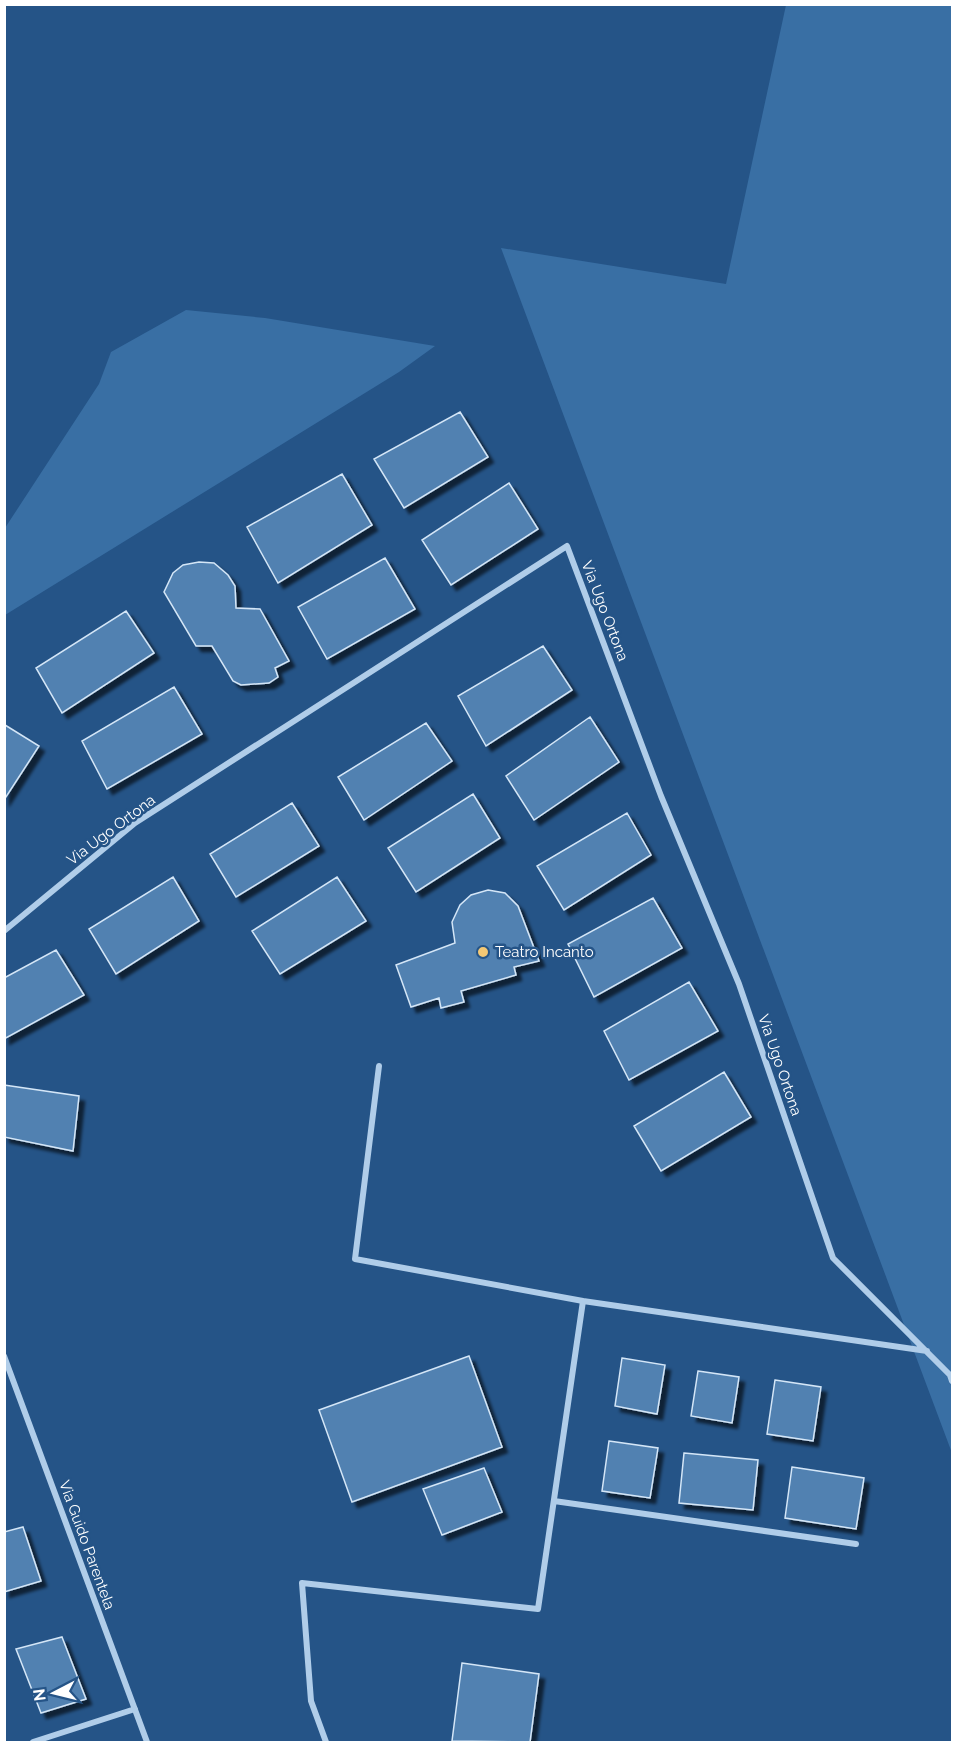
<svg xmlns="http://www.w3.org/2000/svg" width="957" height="1747" viewBox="0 0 957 1747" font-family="Raleway,sans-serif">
  <defs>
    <filter id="shadow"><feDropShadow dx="5.5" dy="5.5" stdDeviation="1.5" flood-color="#0009"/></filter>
  </defs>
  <rect width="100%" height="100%" fill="#255487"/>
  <path fill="#396fa4" d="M786,5H952V1453L501,248L726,284Z
    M186,310L265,318L435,346L399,372L5,615V528L99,384L111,352Z"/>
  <path fill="#5181b1" stroke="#d4e6f7" stroke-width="1.5" filter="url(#shadow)" d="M460,412L488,457L404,508L374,459Z
    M342,474L372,525L278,583L247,527Z
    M509,483L538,529L451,585L422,540Z
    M385,558L415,609L327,659L298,607Z
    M199,562L214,563L228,575L235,586L236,608L260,609L289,661L275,668L278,677L269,683L241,685L233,681L212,646H196L164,592L173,573L183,565Z
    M126,611L154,653L62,713L36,668Z
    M543,646L572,690L486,746L458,696Z
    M174,687L202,734L107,789L82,741Z
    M590,717L619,762L534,820L506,776Z
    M426,723L452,761L364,820L338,777Z
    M5,725L39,746L4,800V726Z
    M473,794L500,838L416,892L388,848Z
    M292,803L319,846L236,897L210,854Z
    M627,813L651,855L564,910L537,866Z
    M173,877L199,921L116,974L89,929Z
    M337,877L366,921L280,974L252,931Z
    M488,890L505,893L518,906L539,961L514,967L516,975L461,991L464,1002L441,1008L439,998L411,1007L396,965L455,943L452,922L460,905L471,895Z
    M653,898L682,948L594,997L568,944Z
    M56,950L84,995L4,1039V978Z
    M689,982L718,1031L629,1080L604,1031Z
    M724,1072L751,1117L661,1171L634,1126Z
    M4,1085L79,1096L73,1151L4,1137Z
    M469,1356L502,1447L352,1502L319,1410Z
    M622,1358L665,1365L657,1414L615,1406Z
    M698,1371L739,1377L732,1423L691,1416Z
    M775,1380L821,1387L813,1441L767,1434Z
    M609,1441L658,1448L650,1498L602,1491Z
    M684,1453L758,1460L753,1510L679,1503Z
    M792,1467L864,1478L856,1529L785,1518Z
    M484,1468L502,1512L442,1535L423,1489Z
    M23,1527L41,1581L4,1592V1532Z
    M62,1637L86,1699L41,1713L16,1649Z
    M462,1663L539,1674L530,1742L452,1741Z"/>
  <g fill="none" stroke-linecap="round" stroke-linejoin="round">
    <path stroke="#b0cde9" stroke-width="6" d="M4,931L135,823L567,546L661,796L739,984L833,1258L950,1375L952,1381
      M583,1301L927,1351
      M4,1356L147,1742
      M554,1501L856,1544
      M33,1742L135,1709
      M326,1742L311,1701L302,1583L538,1609L583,1301L355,1259L379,1066"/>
  </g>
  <circle fill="#f3c875" stroke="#255487" stroke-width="2" cx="483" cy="952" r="6"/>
  <g text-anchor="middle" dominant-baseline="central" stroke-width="5" stroke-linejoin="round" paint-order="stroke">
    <g font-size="15" fill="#fff" stroke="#255487">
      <text transform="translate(605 611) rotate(69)">Via Ugo Ortona</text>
      <text transform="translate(111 830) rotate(-37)">Via Ugo Ortona</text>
      <text transform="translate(780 1065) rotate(71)">Via Ugo Ortona</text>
      <text transform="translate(87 1545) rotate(70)">Via Guido Parentela</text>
    </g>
    <g font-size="15" fill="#fff" stroke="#255487" text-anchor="start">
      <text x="495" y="952">Teatro Incanto</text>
    </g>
  </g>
  <rect width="957" height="1747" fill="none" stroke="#ffffff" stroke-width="12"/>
  <g transform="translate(54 1693) rotate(263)" stroke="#255487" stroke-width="4.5" paint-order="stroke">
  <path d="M0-4.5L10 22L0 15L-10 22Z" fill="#ffffff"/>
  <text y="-9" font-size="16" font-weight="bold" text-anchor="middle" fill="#ffffff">N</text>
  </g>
</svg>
